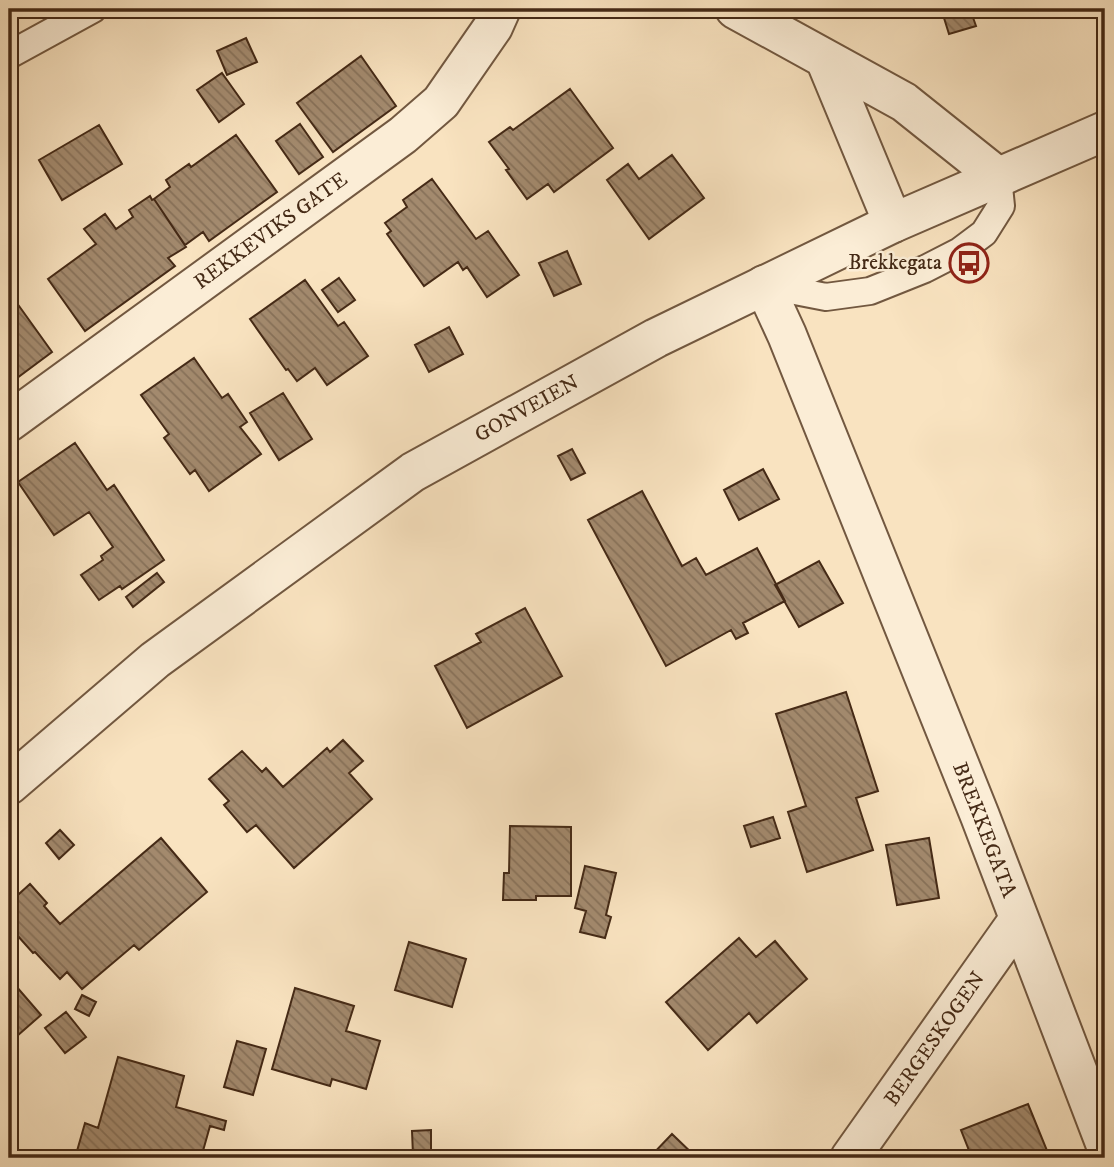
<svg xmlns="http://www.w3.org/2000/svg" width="1114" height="1167" viewBox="0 0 1114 1167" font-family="'IM FELL DW Pica',serif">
  <defs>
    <pattern id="building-back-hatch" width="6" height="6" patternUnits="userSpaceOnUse" patternTransform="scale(1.75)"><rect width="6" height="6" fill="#a38a6e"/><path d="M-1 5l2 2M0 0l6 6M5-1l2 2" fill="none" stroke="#877159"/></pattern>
  </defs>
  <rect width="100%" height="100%" fill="#f9e3c0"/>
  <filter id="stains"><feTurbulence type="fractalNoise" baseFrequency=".00286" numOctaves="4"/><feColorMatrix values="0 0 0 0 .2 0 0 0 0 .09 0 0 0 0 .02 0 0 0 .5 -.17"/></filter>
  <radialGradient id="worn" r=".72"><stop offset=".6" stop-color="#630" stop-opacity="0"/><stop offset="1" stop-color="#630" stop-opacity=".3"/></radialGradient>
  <path fill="url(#building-back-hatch)" stroke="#452a16" stroke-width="2" d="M970,9L976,26L949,34L944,18Z
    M1086,9H1105V11L1089,17Z
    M246,38L257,62L227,75L217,51Z
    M361,56L396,106L333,152L297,103Z
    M222,73L244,104L219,122L197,90Z
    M570,89L613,148L554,192L548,184L527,199L506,170L509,169L489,142L510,127L513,130Z
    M300,124L323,157L299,174L276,141Z
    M99,125L122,164L62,200L39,160Z
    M236,135L277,192L209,241L203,232L185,245L154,199L170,187L166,180L189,164L191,167Z
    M672,155L704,198L649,239L607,180L628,164L639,179Z
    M432,179L476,239L488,231L519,275L487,297L467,267L463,270L458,262L424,286L387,234L391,231L385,223L407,207L403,200Z
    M150,196L152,200L154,199L186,247L168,258L175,266L85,331L48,279L96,244L84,229L105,214L116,229L133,217L129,210Z
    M567,251L581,284L554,296L539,263Z
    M339,278L355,300L338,312L322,290Z
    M305,280L338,326L344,322L368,356L327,385L315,368L297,381L288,369L286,370L250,319Z
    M9,292L52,352L9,384Z
    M449,327L463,354L429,372L415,345Z
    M194,358L222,398L228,394L247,422L240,427L261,454L209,491L195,470L190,474L164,438L169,434L141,395Z
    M283,393L312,439L279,460L250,413Z
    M75,443L107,490L114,485L164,560L122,589L120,586L99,600L81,575L103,560L101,556L113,547L89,512L54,535L18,482Z
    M572,449L585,473L571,480L558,456Z
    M763,469L779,499L739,520L724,490Z
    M642,491L682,566L696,558L706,575L757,548L785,601L743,623L748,633L736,639L731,630L666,666L588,520Z
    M819,561L843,603L799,627L775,585Z
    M157,573L164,582L133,607L126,597Z
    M525,608L562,676L467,728L435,666L481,642L476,634Z
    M846,692L878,791L856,798L873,850L807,872L788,812L806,806L776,714Z
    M343,740L363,761L349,773L372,799L294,868L256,825L247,832L224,805L229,801L209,779L242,751L262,772L266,768L283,787L327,748L330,752Z
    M773,817L780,838L751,847L744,826Z
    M510,826L571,827V896H536V900H503L504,873H509Z
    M60,830L74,845L59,859L46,843Z
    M161,838L207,892L139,950L134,945L82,989L67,972L60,979L35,952L33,953L9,926V903L30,884L47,903L44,906L60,924Z
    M929,838L939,898L897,905L886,845Z
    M585,866L616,873L606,915L611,917L605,938L580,932L586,911L575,908Z
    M739,938L756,957L775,941L807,979L757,1023L749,1013L708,1050L666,1002Z
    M409,942L466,959L452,1007L395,990Z
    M9,978L41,1015L9,1043Z
    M295,988L354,1006L346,1031L380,1041L366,1089L332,1079L330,1086L272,1069Z
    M82,995L96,1002L89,1016L75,1009Z
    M66,1012L86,1037L65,1053L45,1028Z
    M237,1041L266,1049L253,1095L224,1087Z
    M118,1057L184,1076L176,1107L226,1121L224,1130L210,1126L201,1158H75L85,1123L98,1128Z
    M1028,1104L1050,1158H972L961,1130Z
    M431,1130V1156L413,1155L412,1131Z
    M672,1134L697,1158H649Z"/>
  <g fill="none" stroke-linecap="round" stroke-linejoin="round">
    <g stroke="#725840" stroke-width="30">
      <path id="service" d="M9,55L93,9
        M764,285L826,297L870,291L925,269L960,251L984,233L1001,206L998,177"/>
    </g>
    <g stroke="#725840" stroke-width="42">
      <path id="minor" d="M735,9L904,102L998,177
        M825,59L893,223
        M764,285L787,335L980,816L1105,1143
        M9,422L403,135L441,102L493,27L501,9
        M850,1158L1019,919"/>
    </g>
    <g stroke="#725840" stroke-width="42">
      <path id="tertiary" d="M9,785L155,660L413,472L656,338L893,223L1105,131"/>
    </g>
    <use href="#service" stroke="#fbedd6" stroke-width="26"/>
    <use href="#minor" stroke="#fbedd6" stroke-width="38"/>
    <use href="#tertiary" stroke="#fbedd6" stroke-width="38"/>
  </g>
  <defs>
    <g id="bus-ring" transform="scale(2.0125)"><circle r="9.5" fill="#fbedd6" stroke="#8f2418" stroke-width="1.5"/><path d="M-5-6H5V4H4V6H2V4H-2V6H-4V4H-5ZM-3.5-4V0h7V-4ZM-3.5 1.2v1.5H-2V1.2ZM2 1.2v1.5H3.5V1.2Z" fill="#8f2418"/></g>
  </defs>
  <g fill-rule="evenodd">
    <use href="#bus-ring" x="969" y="263"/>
  </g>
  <g text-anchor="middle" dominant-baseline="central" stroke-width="5" stroke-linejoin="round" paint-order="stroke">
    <g font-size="21" fill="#452a16" stroke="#fbedd6">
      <text transform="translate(271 231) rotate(-36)">REKKEVIKS GATE</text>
      <text transform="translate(527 409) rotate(-29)">GONVEIEN</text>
      <text transform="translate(984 830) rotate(69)">BREKKEGATA</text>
      <text transform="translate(935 1039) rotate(-55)">BERGESKOGEN</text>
    </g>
    <g font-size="21" fill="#452a16" stroke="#fbedd6" text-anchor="end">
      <text x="942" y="263">Brekkegata</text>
    </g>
  </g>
  <rect width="1114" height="1167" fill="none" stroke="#f9e3c0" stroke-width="35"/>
  <rect x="10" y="10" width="1093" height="1146" fill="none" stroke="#452a16" stroke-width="3.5"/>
  <rect x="18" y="18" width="1079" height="1132" fill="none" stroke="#452a16" stroke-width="2"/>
  <rect width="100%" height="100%" filter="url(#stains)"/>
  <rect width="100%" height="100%" fill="url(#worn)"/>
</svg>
